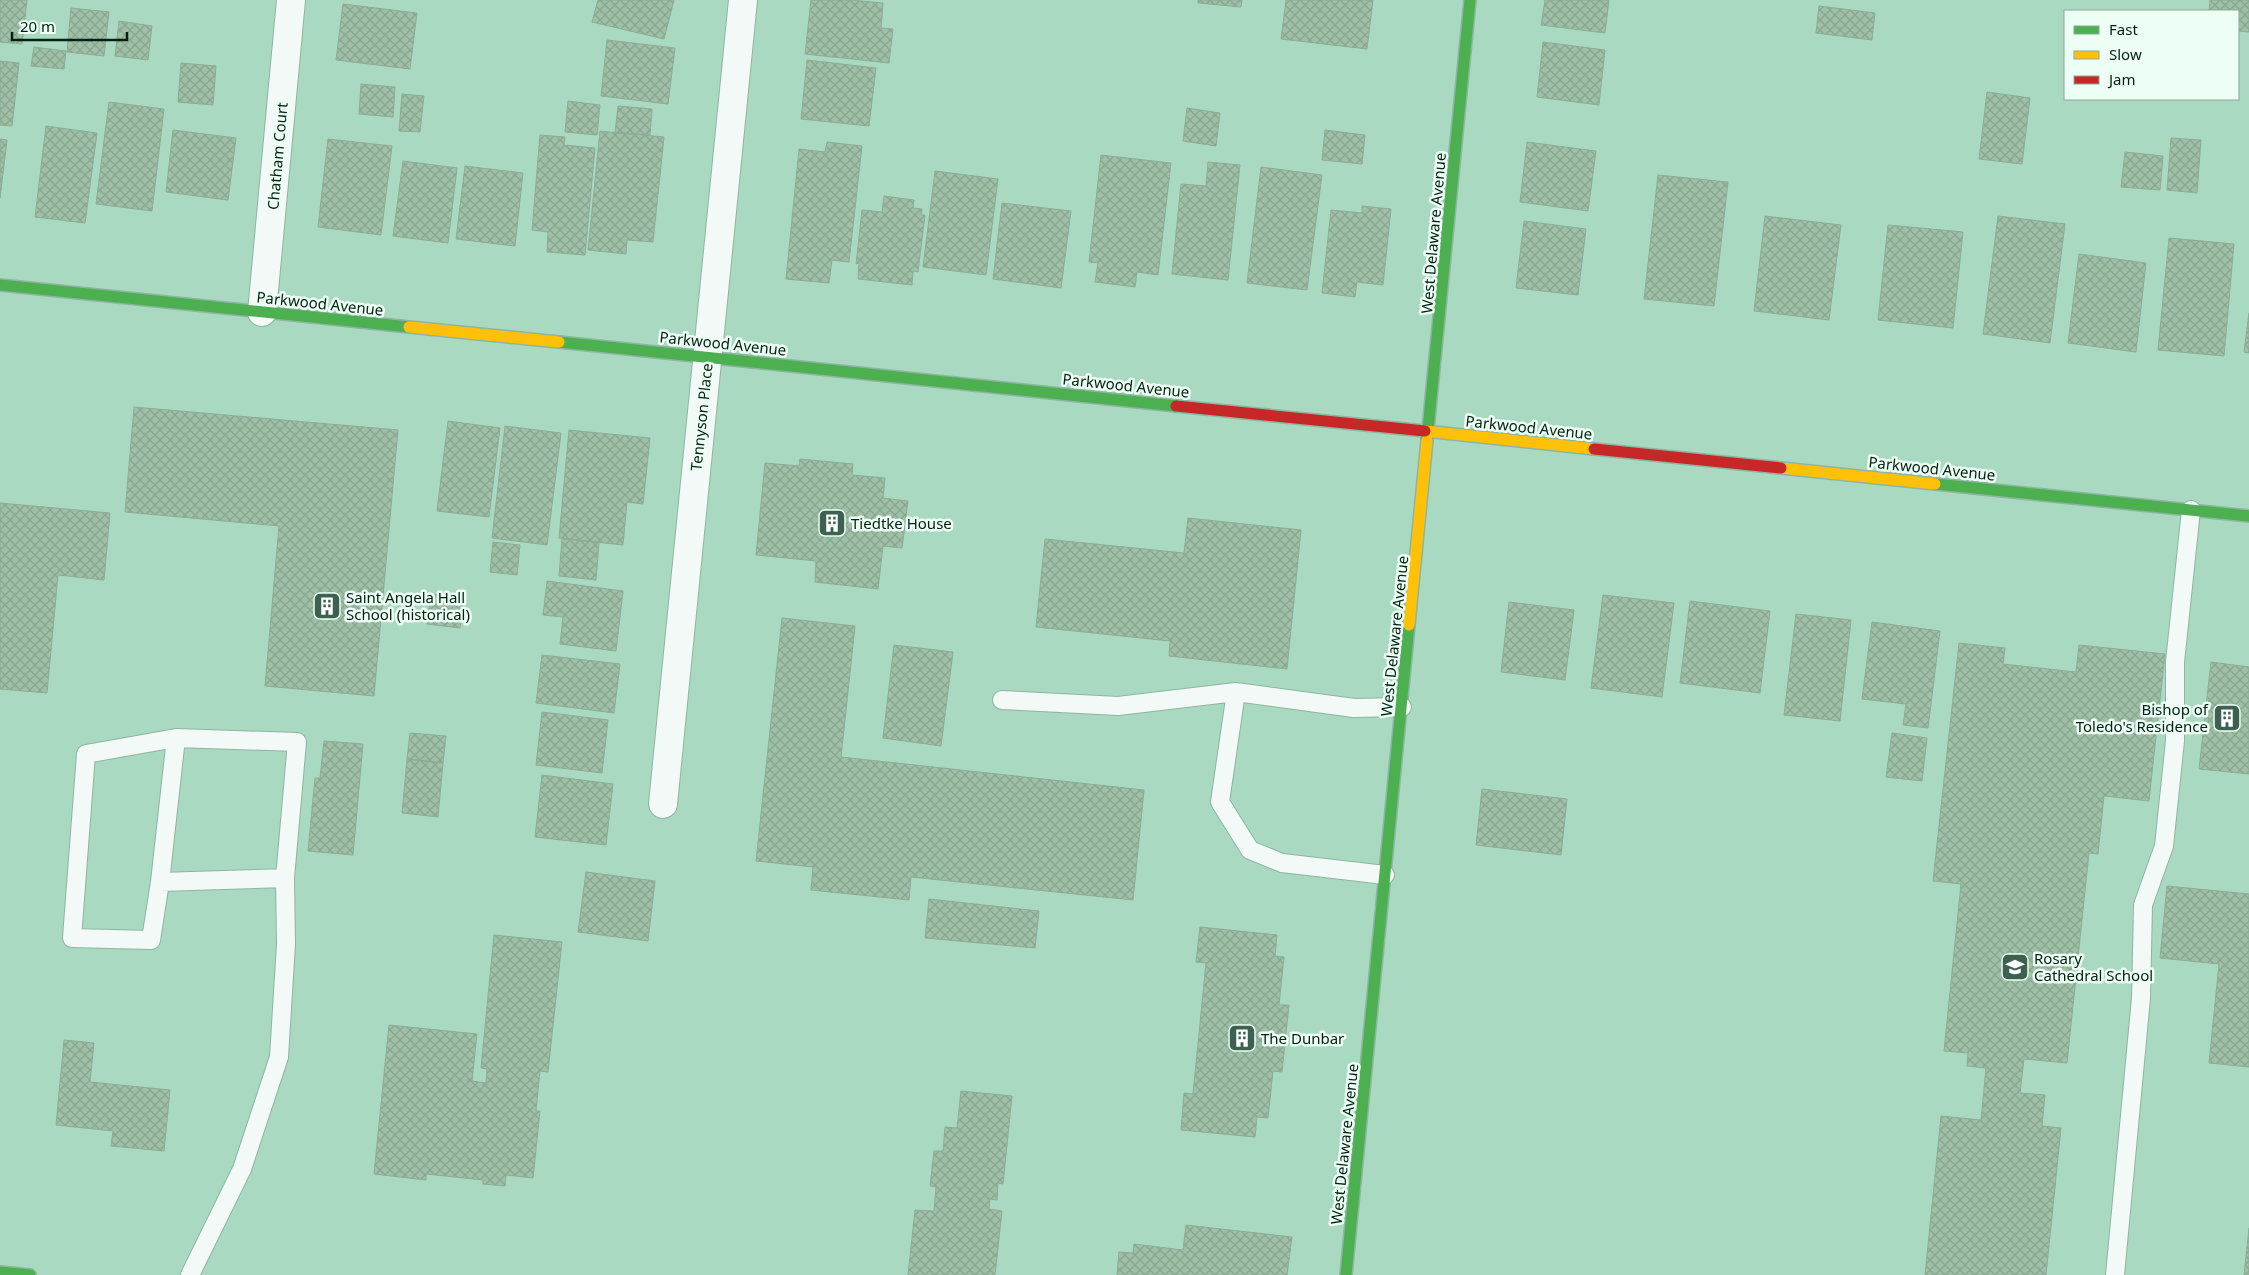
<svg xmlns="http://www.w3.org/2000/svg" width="2249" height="1275" viewBox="0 0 2249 1275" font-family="'Noto Sans',sans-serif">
  <defs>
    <pattern id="building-cross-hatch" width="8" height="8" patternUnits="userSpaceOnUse" patternTransform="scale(1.25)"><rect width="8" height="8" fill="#9fc0a7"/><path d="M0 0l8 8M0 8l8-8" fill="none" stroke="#87a58f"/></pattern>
  </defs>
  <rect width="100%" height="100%" fill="#a9dac1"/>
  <path fill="url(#building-cross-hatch)" stroke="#8cac95" d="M0,0H27L22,44L0,42Z
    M598,0H674L664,39L592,22Z
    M811,0H851L883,3L881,28L893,29L889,63L805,54Z
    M1198,0H1242L1241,7L1198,3Z
    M1286,0H1373L1367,49L1281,39Z
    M1545,0H1609L1605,33L1541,25Z
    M2210,0H2249V32L2238,31V11H2209Z
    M343,4L417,13L410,69L336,60Z
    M1819,6L1875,13L1872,40L1816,33Z
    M71,8L109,12L104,56L67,52Z
    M119,21L152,26L148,60L115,56Z
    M607,40L675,48L668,104L601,96Z
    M1543,42L1605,50L1599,105L1537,97Z
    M34,47L66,51L64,69L31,66Z
    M807,60L876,68L869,126L801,119Z
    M0,61L19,63L12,126L0,125Z
    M181,63L216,66L213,105L178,102Z
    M361,84L395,87L393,117L359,114Z
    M1987,92L2030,98L2022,164L1979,159Z
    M402,94L424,96L420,132L399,131Z
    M568,101L600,105L597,135L565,132Z
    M109,102L164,109L152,211L96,204Z
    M618,106L652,109L650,135L615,133Z
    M1187,108L1220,113L1216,146L1183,141Z
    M46,126L97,133L85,223L35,217Z
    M173,130L236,138L228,200L166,192Z
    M1325,130L1365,135L1362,164L1322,160Z
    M600,131L664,137L653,242L627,240L626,254L588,250Z
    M540,135L565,137L564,145L595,148L585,255L547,252L548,232L532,230Z
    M2171,138L2201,140L2197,193L2167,190Z
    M0,139L7,140L0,198Z
    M328,139L392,146L381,235L318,227Z
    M827,142L862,146L849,262L832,260L829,283L786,279L799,149L825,152Z
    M1527,142L1596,151L1588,211L1520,202Z
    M2125,152L2163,156L2160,190L2121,187Z
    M1101,155L1171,163L1158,275L1137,272L1135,287L1095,282L1098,263L1089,262Z
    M403,161L457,168L448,243L393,236Z
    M1208,162L1240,165L1228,280L1172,274L1181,184L1206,186Z
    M465,166L523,173L515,246L456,239Z
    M1261,167L1322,175L1307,290L1247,283Z
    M935,171L998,179L986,275L923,267Z
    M1658,175L1728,182L1714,306L1644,299Z
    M884,196L914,200L913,208L922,209L921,215H925L918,272L913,271L912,285L858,279L859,263L856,264L862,210L882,212Z
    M1002,203L1071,211L1061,288L993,279Z
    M1362,206L1391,209L1383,285L1357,282L1355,297L1322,293L1331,210L1362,213Z
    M1765,216L1841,225L1829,320L1754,311Z
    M1998,216L2065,224L2050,343L1983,334Z
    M1524,221L1586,229L1578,295L1516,288Z
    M1888,225L1963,232L1953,328L1878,320Z
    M2169,238L2234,244L2224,356L2158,350Z
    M2079,254L2146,263L2136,352L2068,343Z
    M2249,313V353L2244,352Z
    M134,407L398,430L374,696L265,686L279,526L125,512Z
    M448,421L500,428L489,517L437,511Z
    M505,426L561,433L547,545L492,538Z
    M569,430L650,438L643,504L627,502L623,545L559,538Z
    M800,459L853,464L852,475L885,478L883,498L908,501L902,548L883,546L878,589L815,582L816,561L756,555L765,463L799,466Z
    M0,503L110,513L104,580L58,575L47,693L0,689Z
    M1188,518L1301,530L1287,669L1169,656L1170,641L1036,627L1045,539L1184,553Z
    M562,539L599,542L596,580L559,576Z
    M493,542L520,545L517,575L490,572Z
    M547,581L623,591L616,651L560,644L563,617L543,615Z
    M431,594L464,598L460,628L427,624Z
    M1603,595L1674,603L1662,697L1591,688Z
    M1690,601L1770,611L1760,693L1680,683Z
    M1509,602L1574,610L1565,680L1501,672Z
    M1796,614L1851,620L1840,721L1784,715Z
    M782,618L855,626L841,757L1144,790L1133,900L911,877L909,900L811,890L813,867L756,861Z
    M1872,622L1940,631L1928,728L1903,725L1906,704L1862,699Z
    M1959,643L2005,648L2003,664L2076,672L2079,645L2165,654L2149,801L2104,796L2098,854L2089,853L2067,1063L2024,1059L2020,1093L2045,1095L2042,1126L2061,1128L2046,1275H1925L1941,1116L1981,1120L1986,1068L1967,1066L1968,1053L1944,1051L1961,884L1933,881Z
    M894,645L953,652L941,746L883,738Z
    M542,655L620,664L614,713L536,703Z
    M2211,662L2249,667V774L2199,769Z
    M542,712L608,720L602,773L536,765Z
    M410,733L446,736L443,763L407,759Z
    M1892,733L1927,738L1922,781L1886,777Z
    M324,741L363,744L353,855L308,851L315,778H320Z
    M407,759L443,763L438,817L402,813Z
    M542,775L613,784L606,845L535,837Z
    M1482,789L1567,799L1561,855L1476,845Z
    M586,872L655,881L648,941L578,932Z
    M2167,886L2249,894V1067L2209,1063L2219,964L2160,958Z
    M929,899L1039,911L1035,948L925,938Z
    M1200,927L1277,935L1275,956L1284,957L1279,1005H1289L1282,1072L1273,1071L1268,1118L1257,1117L1255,1137L1181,1130L1184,1093L1193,1094L1206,963L1196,962Z
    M494,935L562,942L548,1072L540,1071L536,1111H540L533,1178L506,1175L505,1186L483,1184V1180L426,1174V1180L374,1174L389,1025L477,1034L472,1081L486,1083L487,1069L481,1068Z
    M64,1040L94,1043L90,1082L170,1090L164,1151L111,1146L113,1131L56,1125Z
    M961,1091L1012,1096L1003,1184L998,1183L997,1200L990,1199L989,1209L1002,1211L995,1275H908L915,1210L934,1211L936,1187L930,1186L934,1151H943L945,1127L957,1128Z
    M1186,1225L1292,1237L1287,1275H1117L1119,1252L1133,1253L1134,1244L1183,1250Z
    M2249,1228V1275H2244Z"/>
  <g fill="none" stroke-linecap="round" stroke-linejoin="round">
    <g stroke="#8eb5a2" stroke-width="20">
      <path id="lane" d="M1236,692L1220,802L1250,850L1282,863L1385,875
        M1002,700L1118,706L1236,692L1354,708L1402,707
        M160,882L151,940L72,938L86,754L176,738
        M190,1275L242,1169L279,1057L286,944L285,878L297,742L176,738L160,882L285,878
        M2115,1275L2141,998L2143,905L2164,846L2175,741V662L2191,510"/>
    </g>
    <g stroke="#8eb5a2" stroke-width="30">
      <path id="street" d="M262,312L291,0
        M663,804L743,0"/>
    </g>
    <g stroke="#8eb5a2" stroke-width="14">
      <path id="fast" d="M0,285L409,327
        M559,342L1176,406
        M1427,440L1470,0
        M1935,484L2249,516
        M0,1272L30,1275
        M1346,1275L1409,625"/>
    </g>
    <g stroke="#8eb5a2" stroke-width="14">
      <path id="slow" d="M409,327L559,342
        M1425,431L1594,449
        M1781,468L1935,484
        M1409,625L1427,440"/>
    </g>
    <g stroke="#8eb5a2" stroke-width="14">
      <path id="jam" d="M1176,406L1425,431
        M1594,449L1781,468"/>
    </g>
    <use href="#lane" stroke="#f2f9f6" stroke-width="18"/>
    <use href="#street" stroke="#f2f9f6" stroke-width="28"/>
    <use href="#fast" stroke="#4caf50" stroke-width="11"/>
    <use href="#slow" stroke="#ffc107" stroke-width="11"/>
    <use href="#jam" stroke="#c62828" stroke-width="11"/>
  </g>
  <defs>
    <g id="building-square" transform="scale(1.4375)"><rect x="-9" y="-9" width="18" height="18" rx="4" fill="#3d6150" stroke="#edfef4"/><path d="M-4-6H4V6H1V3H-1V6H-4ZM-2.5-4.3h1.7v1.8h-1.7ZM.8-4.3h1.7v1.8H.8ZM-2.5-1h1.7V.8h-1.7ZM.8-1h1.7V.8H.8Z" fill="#fff"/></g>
    <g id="school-square" transform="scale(1.4375)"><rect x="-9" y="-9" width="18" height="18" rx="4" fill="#3d6150" stroke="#edfef4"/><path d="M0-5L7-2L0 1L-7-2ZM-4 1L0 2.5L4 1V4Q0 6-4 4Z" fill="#fff"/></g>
  </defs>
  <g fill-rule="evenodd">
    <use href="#building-square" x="832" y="523"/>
    <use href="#building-square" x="327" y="606"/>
    <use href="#building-square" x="2227" y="718"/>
    <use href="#school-square" x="2015" y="967"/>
    <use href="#building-square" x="1242" y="1038"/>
  </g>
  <g text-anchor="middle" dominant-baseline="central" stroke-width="5" stroke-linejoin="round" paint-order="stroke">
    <g font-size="15" fill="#032013" stroke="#edfef4">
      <text transform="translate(277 156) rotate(-85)">Chatham Court</text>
      <text transform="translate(1433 233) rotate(-85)">West Delaware Avenue</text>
      <text transform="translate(320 303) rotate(6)">Parkwood Avenue</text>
      <text transform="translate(723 343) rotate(6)">Parkwood Avenue</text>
      <text transform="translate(1126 385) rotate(6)">Parkwood Avenue</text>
      <text transform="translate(701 417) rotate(-84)">Tennyson Place</text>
      <text transform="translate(1529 427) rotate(6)">Parkwood Avenue</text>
      <text transform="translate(1932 468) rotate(6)">Parkwood Avenue</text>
      <text transform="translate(1394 636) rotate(-84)">West Delaware Avenue</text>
      <text transform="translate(1344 1144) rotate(-84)">West Delaware Avenue</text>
    </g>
    <g font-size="15" fill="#032013" stroke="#edfef4" text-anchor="start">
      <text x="851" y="523">Tiedtke House</text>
      <text x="346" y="597">Saint Angela Hall<tspan x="346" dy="17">School (historical)</tspan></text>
      <text x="2208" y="709" text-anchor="end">Bishop of<tspan x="2208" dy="17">Toledo's Residence</tspan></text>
      <text x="2034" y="958">Rosary<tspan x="2034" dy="17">Cathedral School</tspan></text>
      <text x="1261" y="1038">The Dunbar</text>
    </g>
  </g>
  <rect x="2064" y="10" width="175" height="90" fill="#edfef4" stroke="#8fa59a"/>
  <rect x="2074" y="26" width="25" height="8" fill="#4caf50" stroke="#8fa59a"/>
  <text x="2109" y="35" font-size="15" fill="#032013">Fast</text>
  <rect x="2074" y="51" width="25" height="8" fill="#ffc107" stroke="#8fa59a"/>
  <text x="2109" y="60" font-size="15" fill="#032013">Slow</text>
  <rect x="2074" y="76" width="25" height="8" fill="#c62828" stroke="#8fa59a"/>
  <text x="2109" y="85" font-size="15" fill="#032013">Jam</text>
  <path d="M12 32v8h115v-8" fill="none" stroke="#032013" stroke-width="2.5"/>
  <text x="20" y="32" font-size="15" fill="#032013" stroke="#edfef4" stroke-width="4" paint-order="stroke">20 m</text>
</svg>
